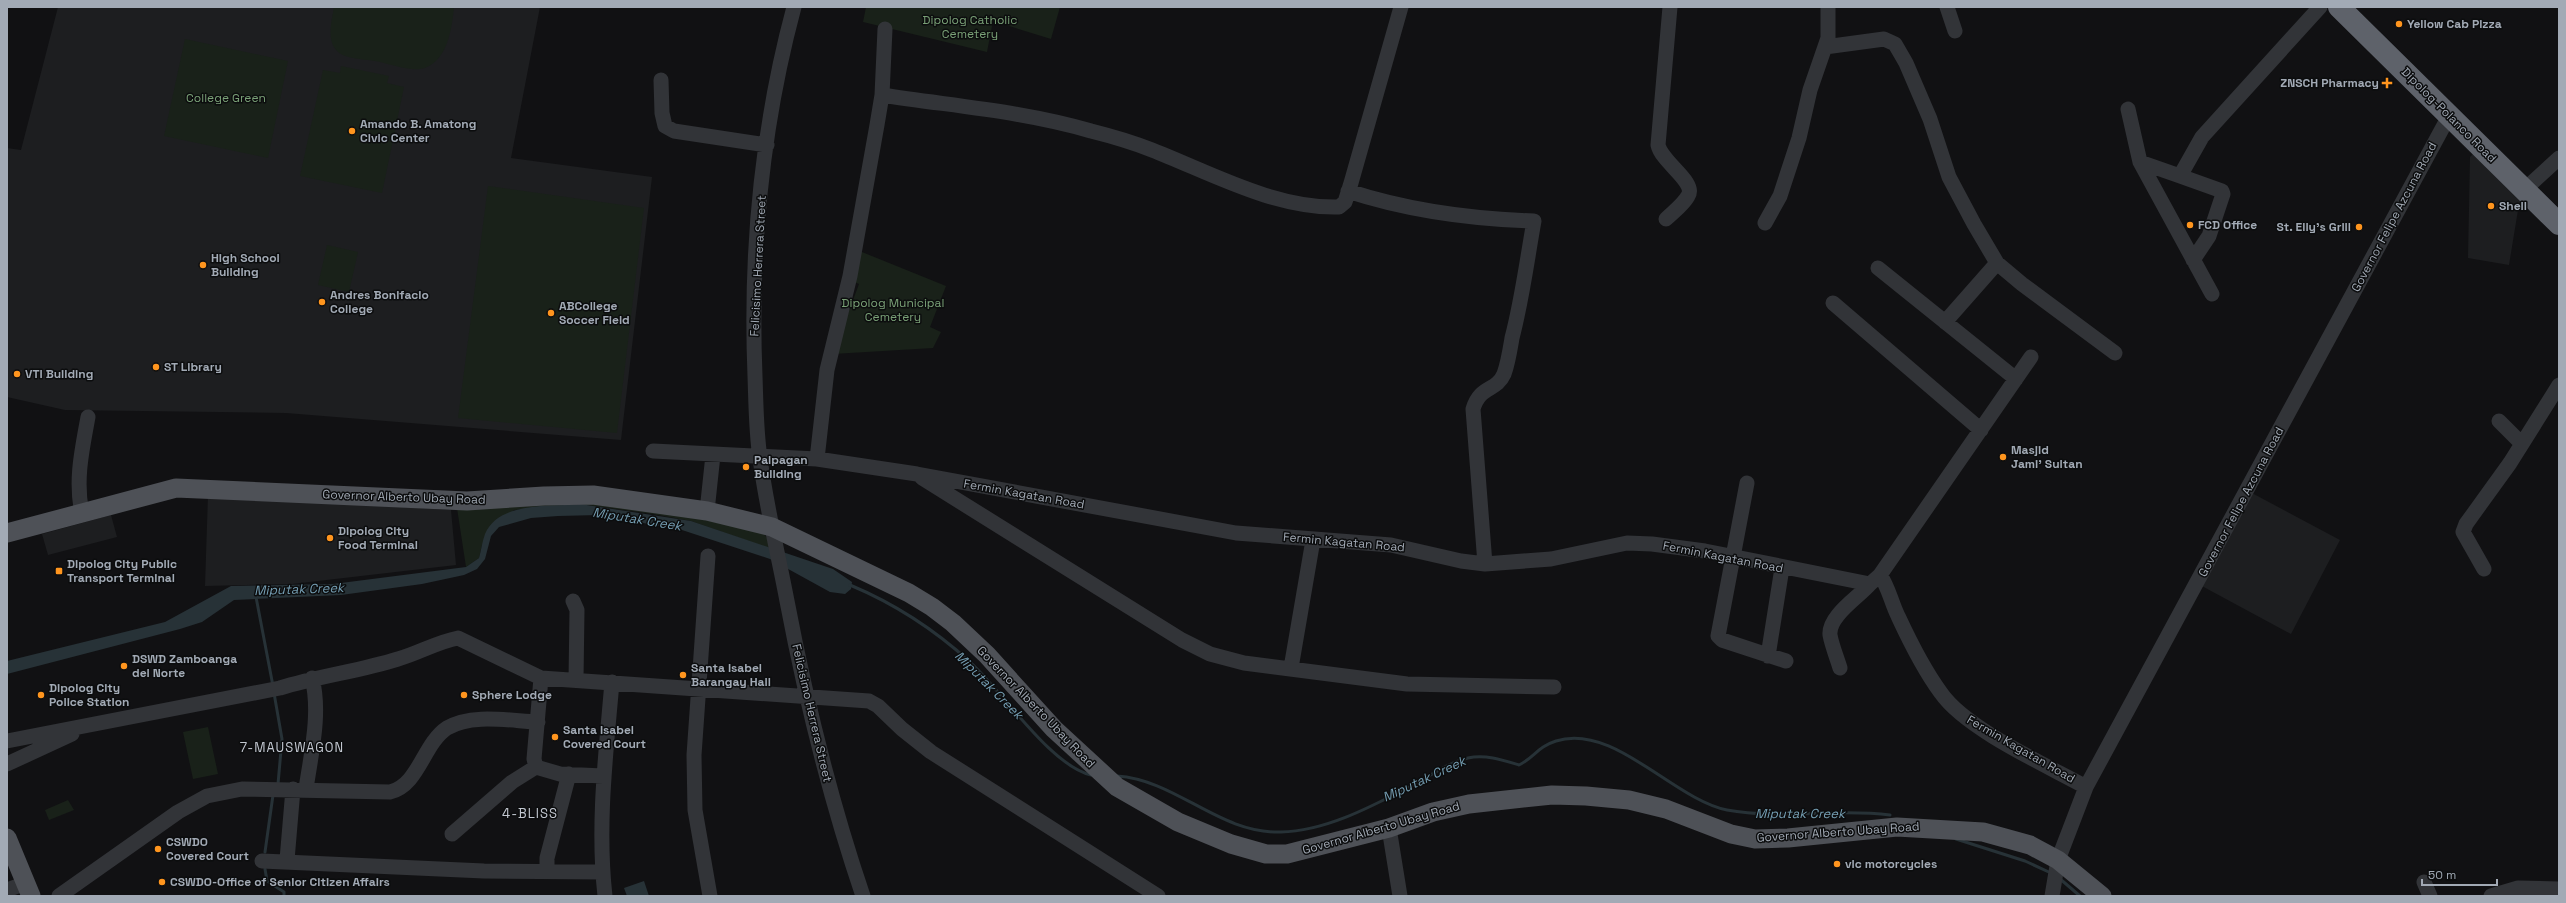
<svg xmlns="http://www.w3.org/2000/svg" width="2566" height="903" viewBox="0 0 2566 903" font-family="'Space Grotesk',sans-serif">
  <rect width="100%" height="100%" fill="#111113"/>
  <path fill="#1d1e20" d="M58,7H540L511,158L652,177L621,440L286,413L65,410L7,397V148L21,150Z
    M2478,149L2525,198L2519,204L2509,265L2468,258L2470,157Z
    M2250,492L2340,540L2291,634L2200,585Z
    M208,495L451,510L456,565L292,584L205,586Z
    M111,515L117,537L48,555L42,534Z"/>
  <path fill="#192119" d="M334,7H454C452,28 447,65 420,69C410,71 386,63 375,61C364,59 345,59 337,51C326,40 332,20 334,7Z
    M866,7H1060L1051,39L993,21L987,52L863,22Z
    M185,39L288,61L268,158L164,136Z
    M341,66L389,76L387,83L404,87L382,193L300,176L323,70L340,73Z
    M488,186L644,208L617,433L458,418Z
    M327,245L358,252L349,292L318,285Z
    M857,250L946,286L930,327L941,332L933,348L833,354L859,284L850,280Z
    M580,499L759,529L769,540L771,549L691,521L653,514L580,504L514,510L482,545L479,558L466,567L457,508Z
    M208,727L218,774L193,779L183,732Z
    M68,800L74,810L49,820L45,810Z"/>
  <path fill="#273237" d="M580,504L691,521L833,569L852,582L851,589L845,594L830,592L770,559L682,530L599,515L558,516L531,518L499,527L491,536L485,559L477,569L464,575L422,584L341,595L234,600L202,622L180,629L7,674V661L165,622L231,586L333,584L466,567L479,558C481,551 482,542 485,534C499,501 550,507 580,504Z
    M644,881L649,896H627L624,888Z"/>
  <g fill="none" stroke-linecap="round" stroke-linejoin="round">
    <path stroke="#273237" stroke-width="3" d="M850,585C893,603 935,630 970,662C1002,691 1051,766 1091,775
      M256,597L273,686
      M274,693L282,739L278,784
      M1117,776C1177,780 1219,834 1281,832C1328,831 1376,804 1417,783C1433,774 1450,762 1468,758C1485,754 1503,760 1519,765C1535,757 1537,747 1556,741C1614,723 1673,799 1727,810C1781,820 1836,808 1890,815
      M1956,839L2025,861L2051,873
      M265,852L273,795
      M265,869L267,881L284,892V896
      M2059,878L2080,896"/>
    <path stroke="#323438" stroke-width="15" d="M794,7C762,126 750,253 755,376C756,404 756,431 760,458C766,506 778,553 787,601C806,701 830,799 863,896
      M1947,7L1955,31
      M1825,47L1884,39L1895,44L1906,63L1930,119L1949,177L1974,224L1997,263L2022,284L2115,353
      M661,80L662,113L665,126L674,131L767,145
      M882,95C952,106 1023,111 1091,131C1111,136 1132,142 1152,150C1211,173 1275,209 1339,207L1345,202L1351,183L1401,7
      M2128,109L2140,162L2212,294
      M2140,162L2180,176L2202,137L2320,7
      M2180,176L2222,191L2223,194L2209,236L2193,260
      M2524,190L2559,158
      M1348,191C1409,211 1470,219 1534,221C1527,260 1522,300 1512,338C1510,350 1508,363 1504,374C1496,392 1480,385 1473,409L1485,564
      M1666,219C1673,212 1683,205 1688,196C1697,182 1662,163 1658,145L1670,7
      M1765,223L1780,196L1799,138L1810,90L1828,38V7
      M1878,268L2016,379
      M1833,303L1981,430
      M1945,322L1997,263
      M2499,421L2522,444
      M653,451L817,459L917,474L1236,533L1391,545L1461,561L1485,564L1551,559L1627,543L1652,544L1705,551L1870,584L1880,575L2031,357
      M817,459L827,370L850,276L877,125L882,95L885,29
      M922,478L1182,640L1210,654L1244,663L1407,684L1554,687
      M1747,483L1718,636L1722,640L1786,661
      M707,511L713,455
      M82,514C75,480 82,450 88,417
      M708,556L694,755L695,810L710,896
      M2484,569L2463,532L2466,524L2510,463L2559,385
      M1880,575C1889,588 1891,602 1898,616C1910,642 1924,670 1941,693C1966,729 2046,765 2086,787
      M573,601L577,610L576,680
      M1768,656L1782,568
      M1291,668L1313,540
      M1840,668C1837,658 1832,646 1830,635C1828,616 1859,597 1870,584
      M541,678L534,759L536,767L560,774L603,776
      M7,741L280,688C319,676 360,671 398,659C419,653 437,642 458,638L541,678L869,701L878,706L902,729L931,752L1158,896
      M7,764L72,734
      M306,789C311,754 321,713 312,678
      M1389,828L1400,896
      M452,834L512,782L536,767
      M287,860L293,789
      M262,861L484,871L603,872
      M547,872V858L569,774
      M2424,882L2430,896
      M7,890L26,883
      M59,896L178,812L207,796L242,789L390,792C419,785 423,744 447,728C472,713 511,721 538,722
      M605,896C597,825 606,753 612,682
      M2052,896L2058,860L2086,787L2449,116
      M2491,896L2518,888L2559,889"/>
    <path stroke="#4e5157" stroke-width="19" d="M7,533L176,488L467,501L544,496L593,495L707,511L772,527L909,593L932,607L953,623L987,655L1054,729L1117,787L1178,822L1231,844L1266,854H1287L1389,828L1433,812L1469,804L1552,795L1586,796L1629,800L1666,809L1731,834L1755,839L1788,838L1897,827L1983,832L2030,845L2058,860L2102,896
      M7,838L31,896"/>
    <path stroke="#5e626a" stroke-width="22" d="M2339,7L2559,224"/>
  </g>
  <g fill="#ff951e" stroke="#0c0d0e" stroke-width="1.5">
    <circle cx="2399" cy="24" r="4"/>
    <path d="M2385 77h4v4h4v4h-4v4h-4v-4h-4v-4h4z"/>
    <circle cx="352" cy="131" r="4"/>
    <circle cx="2491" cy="206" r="4"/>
    <circle cx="2190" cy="225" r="4"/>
    <circle cx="2359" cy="227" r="4"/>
    <circle cx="203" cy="265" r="4"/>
    <circle cx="322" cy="302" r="4"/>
    <circle cx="551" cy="313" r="4"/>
    <circle cx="156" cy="367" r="4"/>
    <circle cx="17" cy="374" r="4"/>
    <circle cx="2003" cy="457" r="4"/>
    <circle cx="746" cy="467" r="4"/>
    <circle cx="330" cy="538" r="4"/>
    <rect x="55" y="567" width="8" height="8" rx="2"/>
    <circle cx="124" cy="666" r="4"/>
    <circle cx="683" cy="675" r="4"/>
    <circle cx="41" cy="695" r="4"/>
    <circle cx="464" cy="695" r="4"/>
    <circle cx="555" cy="737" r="4"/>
    <circle cx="158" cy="849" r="4"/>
    <circle cx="1837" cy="864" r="4"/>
    <circle cx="162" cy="882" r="4"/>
  </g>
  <g text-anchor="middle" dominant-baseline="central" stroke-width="3" stroke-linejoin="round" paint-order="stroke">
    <g font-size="12" fill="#7aa177" stroke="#0c0d0e">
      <text x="970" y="20">Dipolog Catholic<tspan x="970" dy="14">Cemetery</tspan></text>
      <text x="226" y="98">College Green</text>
      <text x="893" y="303">Dipolog Municipal<tspan x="893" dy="14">Cemetery</tspan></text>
    </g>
    <g font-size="12" font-weight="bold" fill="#a2aab5" stroke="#0c0d0e" text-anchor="start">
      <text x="2407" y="24">Yellow Cab Pizza</text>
      <text x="2379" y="83" text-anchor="end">ZNSCH Pharmacy</text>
      <text x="360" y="124">Amando B. Amatong<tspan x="360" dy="14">Civic Center</tspan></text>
      <text x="2499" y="206">Shell</text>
      <text x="2198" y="225">FCD Office</text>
      <text x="2351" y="227" text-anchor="end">St. Elly's Grill</text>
      <text x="211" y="258">High School<tspan x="211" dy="14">Building</tspan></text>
      <text x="330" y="295">Andres Bonifacio<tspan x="330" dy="14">College</tspan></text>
      <text x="559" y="306">ABCollege<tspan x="559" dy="14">Soccer Field</tspan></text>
      <text x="164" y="367">ST Library</text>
      <text x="25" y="374">VTI Building</text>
      <text x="2011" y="450">Masjid<tspan x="2011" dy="14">Jami' Sultan</tspan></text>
      <text x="754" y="460">Palpagan<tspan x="754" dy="14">Building</tspan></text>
      <text x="338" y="531">Dipolog City<tspan x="338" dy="14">Food Terminal</tspan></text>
      <text x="67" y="564">Dipolog City Public<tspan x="67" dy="14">Transport Terminal</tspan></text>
      <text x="132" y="659">DSWD Zamboanga<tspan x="132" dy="14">del Norte</tspan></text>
      <text x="691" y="668">Santa Isabel<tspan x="691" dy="14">Barangay Hall</tspan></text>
      <text x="49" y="688">Dipolog City<tspan x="49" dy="14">Police Station</tspan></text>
      <text x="472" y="695">Sphere Lodge</text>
      <text x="563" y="730">Santa Isabel<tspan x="563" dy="14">Covered Court</tspan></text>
      <text x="166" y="842">CSWDO<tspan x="166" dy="14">Covered Court</tspan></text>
      <text x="1845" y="864">vic motorcycles</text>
      <text x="170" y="882">CSWDO-Office of Senior Citizen Affairs</text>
    </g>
    <g font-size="12" fill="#a2aab5" stroke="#0c0d0e">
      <text transform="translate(2449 115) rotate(45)">Dipolog-Polanco Road</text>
      <text transform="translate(2394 217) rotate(-62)">Governor Felipe Azcuna Road</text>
      <text transform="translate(758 266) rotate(-87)">Felicisimo Herrera Street</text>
      <text transform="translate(1024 494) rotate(10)">Fermin Kagatan Road</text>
      <text transform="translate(404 497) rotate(2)">Governor Alberto Ubay Road</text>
      <text transform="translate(2241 502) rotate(-62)">Governor Felipe Azcuna Road</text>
      <text transform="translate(1344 542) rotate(5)">Fermin Kagatan Road</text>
      <text transform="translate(1723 557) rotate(11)">Fermin Kagatan Road</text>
      <text transform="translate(1036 707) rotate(46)">Governor Alberto Ubay Road</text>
      <text transform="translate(812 713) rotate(77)">Felicisimo Herrera Street</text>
      <text transform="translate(2021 749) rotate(30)">Fermin Kagatan Road</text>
      <text transform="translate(1381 828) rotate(-16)">Governor Alberto Ubay Road</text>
      <text transform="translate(1838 832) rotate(-4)">Governor Alberto Ubay Road</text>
    </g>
    <g font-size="13" font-style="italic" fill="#759eb3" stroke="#0c0d0e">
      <text transform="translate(637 519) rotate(9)">Miputak Creek</text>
      <text transform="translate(299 589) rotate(-2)">Miputak Creek</text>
      <text transform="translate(989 685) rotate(45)">Miputak Creek</text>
      <text transform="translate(1424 779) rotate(-25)">Miputak Creek</text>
      <text x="1800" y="813">Miputak Creek</text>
    </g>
    <g font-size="13" letter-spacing="1" fill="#c3c8d1" stroke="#0c0d0e">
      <text x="292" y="747">7-MAUSWAGON</text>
      <text x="530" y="813">4-BLISS</text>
    </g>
  </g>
  <rect width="2566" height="903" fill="none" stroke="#a2aab5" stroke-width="16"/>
  <path d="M2422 879v6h75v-6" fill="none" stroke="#a2aab5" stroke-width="2"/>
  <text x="2428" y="879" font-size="12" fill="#a2aab5" stroke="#0c0d0e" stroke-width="3" paint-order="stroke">50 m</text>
</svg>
